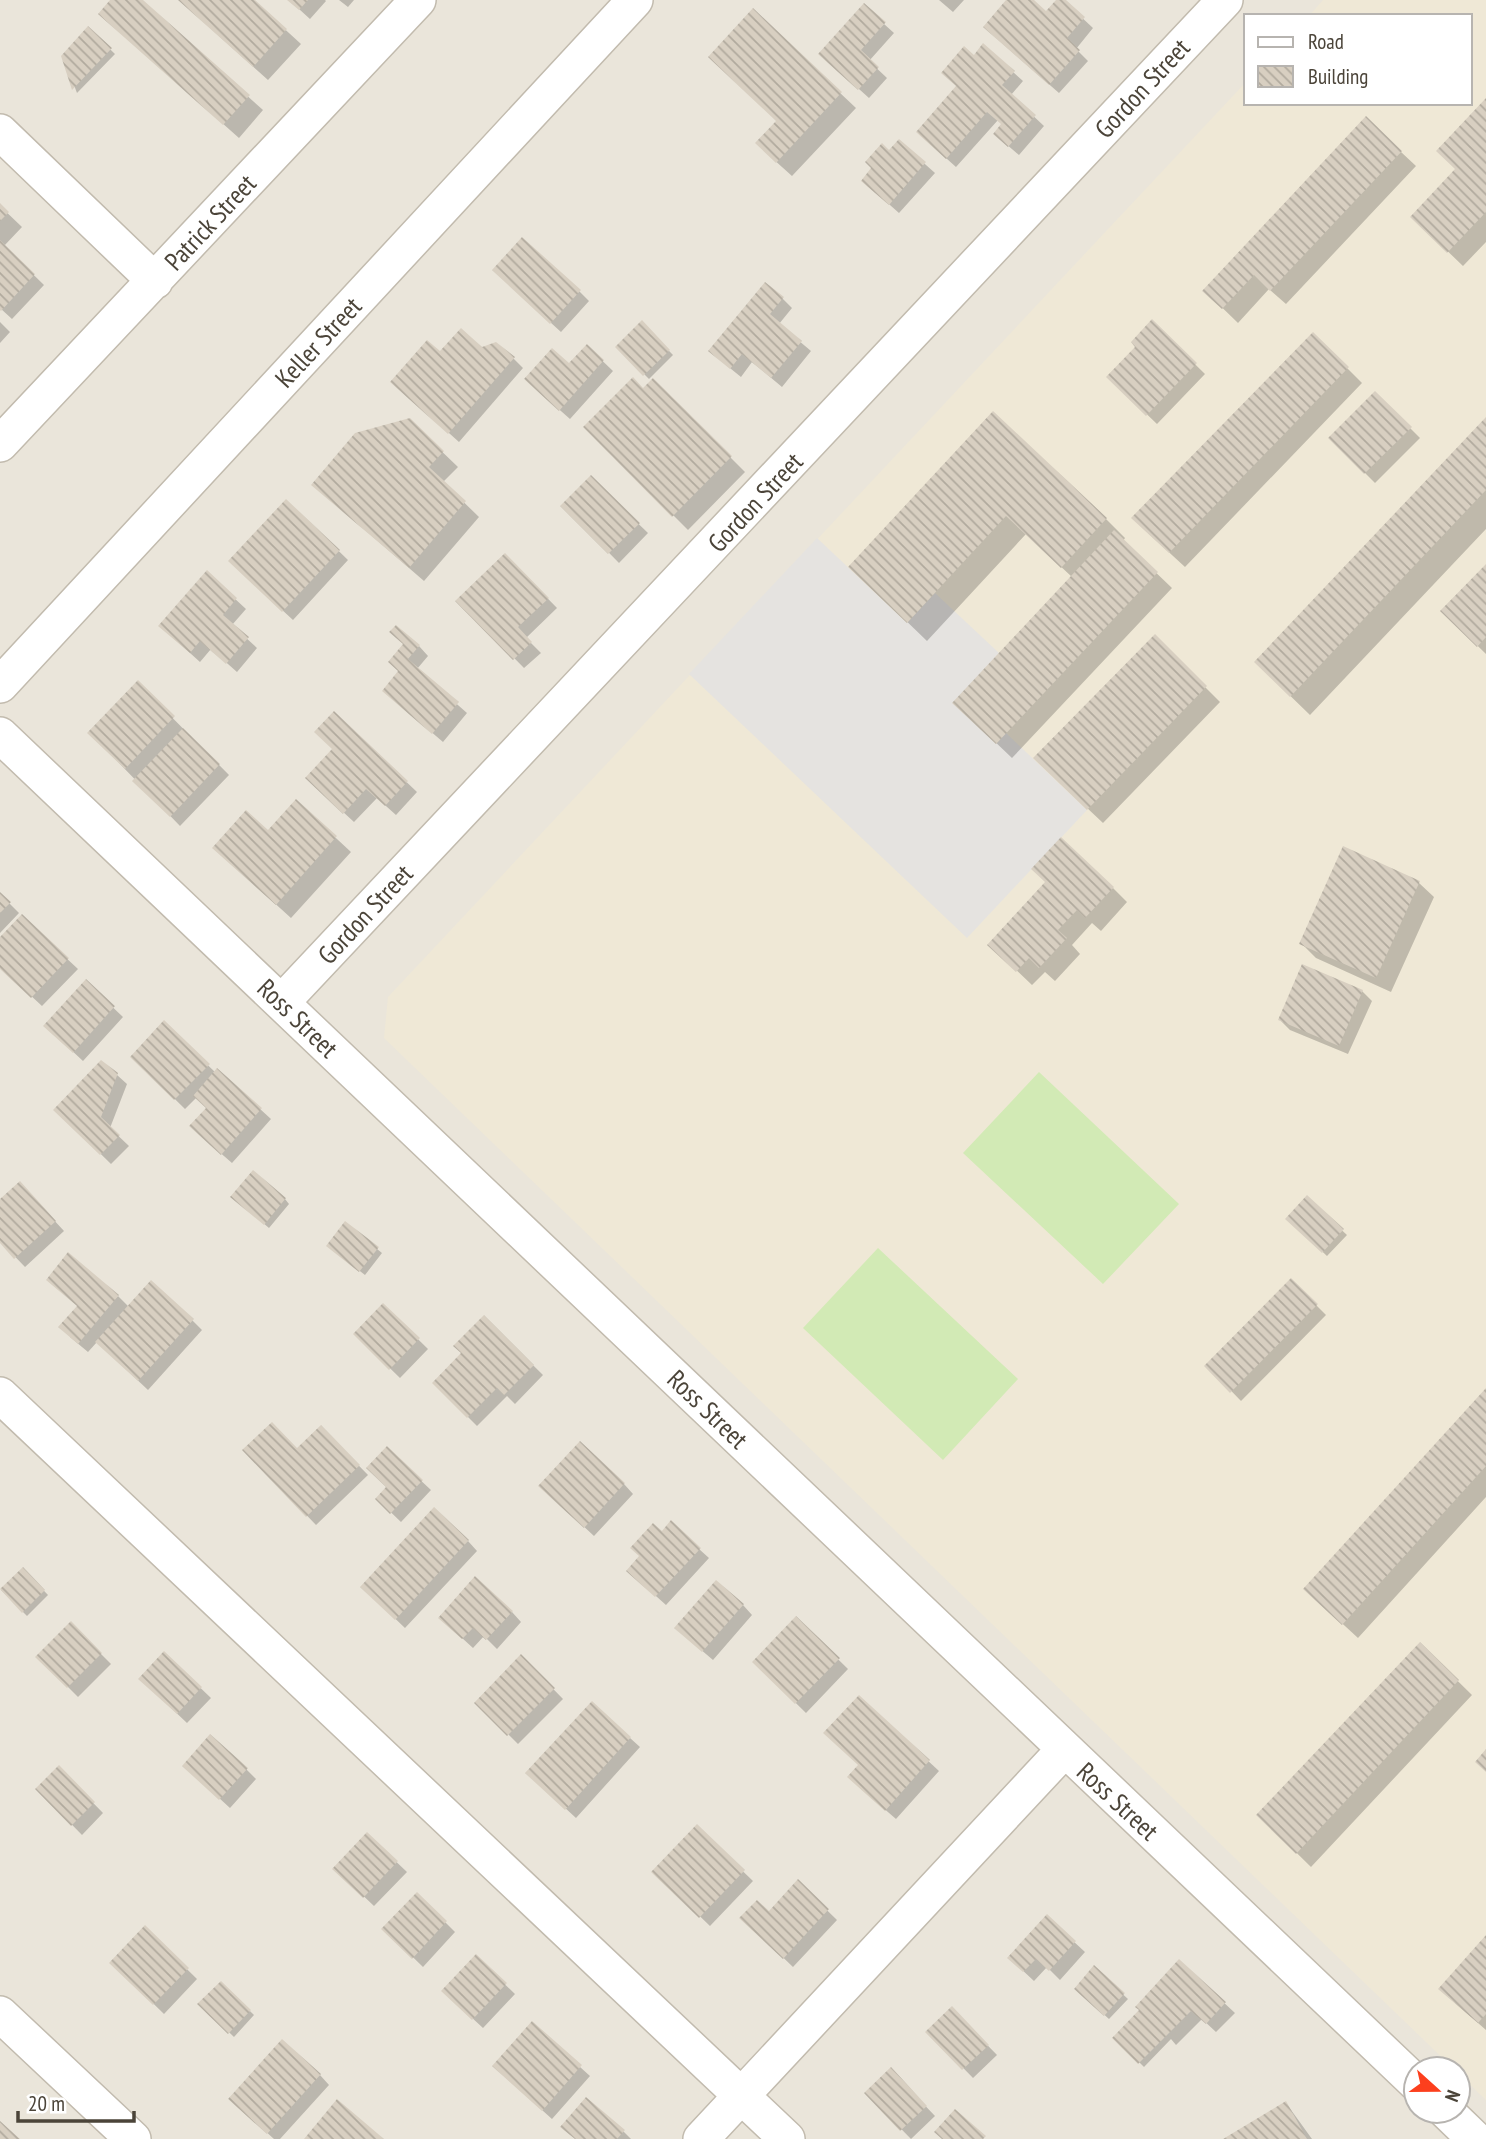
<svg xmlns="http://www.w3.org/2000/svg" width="1486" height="2139" viewBox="0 0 1486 2139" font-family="'PT Sans Narrow',sans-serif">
  <defs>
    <pattern id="building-back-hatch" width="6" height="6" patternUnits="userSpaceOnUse" patternTransform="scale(1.75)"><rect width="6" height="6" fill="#d8cfc1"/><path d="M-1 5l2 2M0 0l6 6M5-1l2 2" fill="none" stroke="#b1aa9e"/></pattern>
  </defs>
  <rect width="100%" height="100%" fill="#f6f3ec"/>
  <path fill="#eae5da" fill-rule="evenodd" d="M0,0H1486V2139H0ZM1246,16H1470V103H1246ZM1416,2069H1458V2111H1416Z"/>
  <path fill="#efe8d6" d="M1323,0H1486V2100L1458,2073V2069H1454L384,1038L388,997L1246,82V103H1470V16H1309Z"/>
  <path fill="#d2eab5" d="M1039,1072L1179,1204L1103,1284L963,1153Z
    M878,1248L1018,1379L943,1460L803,1328Z"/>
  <path fill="#e5e3e0" d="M817,538L907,623L935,593L999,653L953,703L996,744L1006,733L1087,810L967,938L689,674Z"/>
  <path fill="#0003" d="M112,0H141L263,110L239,138L115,28Z
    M179,0H253L301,44L268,80Z
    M289,0H325L326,1L310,19Z
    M339,0H354L348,7Z
    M939,0H964L953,12Z
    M1009,0H1032L1047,13L1059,0H1063L1093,28L1076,49L1088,61L1059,93L995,37Z
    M753,11L856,108L792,176L772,158L778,121Z
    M884,24L894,33L869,61L887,78L869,98L830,63Z
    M88,28L115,54L77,93L63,56Z
    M974,57L1013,72L1023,81L1011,95L1044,126L1019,155L1005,143L1003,124L998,120L956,167L928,142Z
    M1486,101V242L1463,266L1412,217L1457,170Z
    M899,141L935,173L899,213L873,190L889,152Z
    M1401,152L1416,166L1286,304L1269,289L1238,323L1205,291Z
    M0,206L22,227L4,246L44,285L12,319L0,308Z
    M504,280L579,291L589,301L561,332Z
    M782,298L792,308L779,324L811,351L782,387L752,362L741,377L720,360Z
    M0,322L10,332L0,343Z
    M1152,322L1205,374L1157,424L1108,377L1138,347Z
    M642,323L673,355L649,379L617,347Z
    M1313,334L1362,383L1185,567L1148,533Z
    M587,346L613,371L570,419L536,389L569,366Z
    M482,349L513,358L523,368L459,442L402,391L440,353Z
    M653,380L745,472L688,530L585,427L644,390Z
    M1375,393L1420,438L1375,483L1330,438Z
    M993,413L1106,519L1125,538L1123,541L1172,588L1012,758L969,717L1072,577L1026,534L927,641L870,586Z
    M1486,419V529L1310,715L1275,681Z
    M409,420L458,467L443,482L479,517L424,581L313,485Z
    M591,478L648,533L619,563L563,506Z
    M287,501L348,560L293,620L240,571Z
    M505,555L557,608L526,638L541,653L524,668L458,601Z
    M1486,566V654L1442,611Z
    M207,573L246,609L232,625L257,648L237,672L211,649L200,662L170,635Z
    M1155,637L1220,702L1103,823L1050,773Z
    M419,646L428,656L417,669L467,713L443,742L394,700L400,672L390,662Z
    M138,683L229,775L180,826L90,733Z
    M334,713L417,792L396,815L377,798L354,822L317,788L334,750Z
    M296,801L351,852L291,918L229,862L268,832Z
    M1344,849L1419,883L1434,897L1391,992L1316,958L1301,943Z
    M1113,888L1127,902L1101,931L1092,923L1072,945L1080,954L1055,981L1045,972L1032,985L990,945Z
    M0,894L19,913L0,933Z
    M22,917L78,969L42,1006L0,967V940Z
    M86,982L123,1017L83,1061L55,1035Z
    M1362,991L1372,1001L1348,1054L1290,1030L1280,1020Z
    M164,1023L216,1073L218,1071L271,1119L232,1163L201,1136L208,1108L197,1097L185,1109L132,1057Z
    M117,1075L127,1084L110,1128L129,1146L111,1164L56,1110Z
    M29,1193L64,1231L25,1267L0,1241V1201Z
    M1307,1198L1347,1235L1327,1256L1288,1219Z
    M285,1199L289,1204L269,1228L237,1201Z
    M346,1224L382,1253L365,1275L333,1250Z
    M1291,1280L1326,1315L1241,1401L1207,1366Z
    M118,1296L129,1307L192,1320L202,1330L148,1390L97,1342L88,1352L70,1337Z
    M383,1305L428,1349L400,1378L355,1334Z
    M484,1317L543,1375L515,1404L507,1396L477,1426L434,1383L464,1354Z
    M1486,1390V1497L1358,1638L1320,1603Z
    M321,1427L368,1475L316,1525L244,1450H297Z
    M387,1449L431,1490L401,1522L377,1499L388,1487Z
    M624,1484L633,1494L594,1536L550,1495Z
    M662,1534L699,1549L709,1558L666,1605L638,1580Z
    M468,1541L477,1551L405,1628L362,1587Z
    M23,1569L48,1595L27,1616L1,1590Z
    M743,1605L752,1615L713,1660L686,1637Z
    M512,1612L521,1622L497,1649L484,1636L473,1648L450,1627Z
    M796,1618L848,1669L806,1713L754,1662Z
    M71,1624L111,1664L78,1697L38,1657Z
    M1420,1644L1472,1695L1311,1867L1258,1815Z
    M164,1653L211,1698L187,1723L150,1688Z
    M521,1656L563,1699L518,1744L476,1702Z
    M859,1697L939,1771L896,1819L859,1787Z
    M630,1738L640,1747L576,1818L537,1782Z
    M59,1768L103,1813L82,1835L37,1789Z
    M246,1769L256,1779L230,1808L194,1775Z
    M697,1827L753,1881L710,1926L654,1872Z
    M367,1834L407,1872L374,1906L335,1869Z
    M798,1882L837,1920L793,1967L742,1918L769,1914Z
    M417,1894L455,1932L423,1967L384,1929Z
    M1047,1917L1085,1952L1060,1980L1047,1967L1034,1981L1019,1967Z
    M145,1928L197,1979L164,2014L112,1963Z
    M1486,1938V2030L1455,2003Z
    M476,1957L515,1994L483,2028L443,1991Z
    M1179,1961L1235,2013L1216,2032L1202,2019L1176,2045L1171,2039L1144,2067L1115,2038L1141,2011Z
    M1094,1968L1128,1999L1109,2019L1076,1989Z
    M221,1983L254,2015L234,2037L200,2004Z
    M952,2009L997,2055L973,2078L928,2032Z
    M580,2067L590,2076L552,2119L504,2076Z
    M891,2070L935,2116L911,2139L866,2093Z
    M320,2075L329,2085L280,2139H274L240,2108Z
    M1286,2103L1312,2139H1226Z
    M623,2131L631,2139H576Z"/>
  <path fill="url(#building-back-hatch)" d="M110,0H143L250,95L223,125L98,14Z
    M178,0H255L287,29L253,67Z
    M287,0H308L299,10Z
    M1006,0H1034L1046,11L1056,0H1066L1085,17L1067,38L1080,50L1049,85L983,27Z
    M864,3L886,22L861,50L879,67L858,90L818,54Z
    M753,8L842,92L776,163L755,143L776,121L708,57Z
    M88,26L112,48L72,90L61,56Z
    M983,43L1015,71L1002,85L1036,115L1008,147L993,134L1001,124L987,112L946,159L916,132L956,86L941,73L964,46L974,55Z
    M1486,98V212L1447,253L1410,217L1455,169L1436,151Z
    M1366,116L1402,151L1270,291L1254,275L1222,309L1202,291Z
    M899,139L926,162L889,205L861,181L871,168L865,162L882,143L889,150Z
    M0,203L9,212L0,221Z
    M522,237L581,290L550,324L492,270Z
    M0,240L35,274L1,311L0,310Z
    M765,282L784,297L770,314L802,341L771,378L742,354L730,369L708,351Z
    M1152,319L1197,363L1146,416L1106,377L1135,347L1131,342Z
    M642,320L670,350L643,376L615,347Z
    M461,328L482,347L496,342L515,357L448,434L390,382L427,340L440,351Z
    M1313,332L1349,367L1169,553L1131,518Z
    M587,344L604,360L559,411L524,379L552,348L569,363Z
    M633,377L643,388L653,378L732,456L672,517L583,427Z
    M1375,391L1412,427L1364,474L1328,438Z
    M993,411L1107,518L1061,568L1006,516L907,623L848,567Z
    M1486,417V490L1290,697L1254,662Z
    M410,418L444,451L429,467L466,501L409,568L311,485L355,433Z
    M591,475L640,523L608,554L560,506Z
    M286,499L340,550L282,612L228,561Z
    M1114,530L1158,572L996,744L952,703Z
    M505,553L549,598L518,627L532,642L513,660L455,601Z
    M1486,564V637L1477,647L1440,611Z
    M207,570L237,598L223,615L249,637L226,664L200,641L190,653L158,626Z
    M396,625L420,645L408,659L459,702L432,734L382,691L398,671L388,662L403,644L389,632Z
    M1155,634L1207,686L1087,810L1033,758Z
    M138,680L175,716L125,769L87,733Z
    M334,711L408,781L385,806L366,789L343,814L305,778L332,749L314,732Z
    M183,728L220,764L170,817L132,781Z
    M296,799L337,836L276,905L212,848L246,810L268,830Z
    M1061,837L1114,887L1085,918L1077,910L1058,930L1067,938L1039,968L1029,958L1016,972L987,945L1045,882L1031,869Z
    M1343,846L1420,881L1376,978L1299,944Z
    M0,892L11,902L0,913Z
    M22,914L69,958L31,998L0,969V937Z
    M1302,964L1363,990L1339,1046L1278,1020Z
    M86,979L115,1006L73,1053L43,1026Z
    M164,1020L210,1064L174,1100L130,1057Z
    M101,1060L118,1073L101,1117L120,1135L100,1155L53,1110Z
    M217,1068L262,1108L221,1155L189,1126L206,1108L193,1096Z
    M253,1170L286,1198L264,1225L230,1197Z
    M20,1181L56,1221L14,1259L0,1243V1199Z
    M1307,1195L1344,1229L1322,1253L1285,1219Z
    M345,1221L379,1247L359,1272L326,1246Z
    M68,1252L119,1295L78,1344L58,1327L77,1306L46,1280Z
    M1291,1278L1318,1304L1230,1393L1204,1366Z
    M151,1280L194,1319L138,1381L95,1342Z
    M383,1303L420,1338L389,1370L353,1334Z
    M484,1315L534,1365L504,1395L497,1388L467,1418L432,1383L461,1353L453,1346Z
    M1486,1388V1466L1342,1625L1303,1589Z
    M272,1422L297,1448L321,1425L360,1465L306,1517L242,1450Z
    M580,1441L625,1483L584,1528L538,1486Z
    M387,1446L423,1480L390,1514L375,1499L386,1487L366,1468Z
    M434,1507L469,1540L395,1620L360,1587Z
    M671,1520L701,1548L655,1597L626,1571L639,1556L630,1548L653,1523L662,1531Z
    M23,1567L45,1590L22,1613L0,1589Z
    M475,1576L513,1611L486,1640L473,1628L462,1639L438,1618Z
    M716,1580L744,1604L702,1652L674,1628Z
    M796,1616L840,1658L795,1704L752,1662Z
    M71,1621L102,1653L67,1688L35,1657Z
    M1420,1642L1459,1680L1296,1854L1256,1815Z
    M164,1651L202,1687L177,1714L138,1679Z
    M521,1654L555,1688L507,1736L474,1703Z
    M859,1695L930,1760L885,1811L847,1777L858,1765L823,1733Z
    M592,1701L631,1737L565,1810L525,1773Z
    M210,1734L248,1768L219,1800L182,1766Z
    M1486,1749V1772L1475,1762Z
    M59,1765L95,1802L71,1826L35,1789Z
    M697,1824L745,1870L699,1918L651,1872Z
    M367,1832L398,1861L363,1898L332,1869Z
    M798,1879L829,1909L783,1959L739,1918L757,1900L769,1911Z
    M417,1892L447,1921L412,1959L381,1929Z
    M1047,1914L1076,1941L1049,1971L1036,1959L1023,1972L1007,1958Z
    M145,1925L189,1968L153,2005L109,1963Z
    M1486,1935V2014L1478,2023L1438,1989Z
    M476,1954L507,1983L472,2020L441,1991Z
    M1179,1959L1226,2002L1206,2024L1191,2011L1138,2064L1112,2038L1139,2010L1135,2007Z
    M1094,1965L1125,1993L1104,2016L1074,1989Z
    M221,1981L251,2010L228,2034L197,2004Z
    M952,2006L989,2045L962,2070L925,2032Z
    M532,2021L582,2065L542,2111L492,2066Z
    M282,2039L321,2074L267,2134L228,2099Z
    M891,2067L927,2106L900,2131L864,2093Z
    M586,2097L625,2130L617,2139H575L560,2127Z
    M337,2099L384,2139H304Z
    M1286,2101L1307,2139H1223Z
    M955,2109L986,2136L983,2139H942L934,2132Z
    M0,2121L20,2139H0Z"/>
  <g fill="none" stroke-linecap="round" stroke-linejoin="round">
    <g stroke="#c2bbae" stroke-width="38">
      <path id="street" d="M0,132L155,281
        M0,444L418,0
        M0,685L635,0
        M0,735L1416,2083
        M282,1002L1225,0
        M0,1395L787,2139
        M0,2014L133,2139
        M1446,2111L1475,2139
        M701,2139L1064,1750"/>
    </g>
    <use href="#street" stroke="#fff" stroke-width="35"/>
  </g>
  <g text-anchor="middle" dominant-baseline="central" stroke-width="5" stroke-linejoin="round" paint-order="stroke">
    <g font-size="26" fill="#4b4439" stroke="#fff">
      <text transform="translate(1142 88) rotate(-47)">Gordon Street</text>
      <text transform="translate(210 222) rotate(-47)">Patrick Street</text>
      <text transform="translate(318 342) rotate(-47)">Keller Street</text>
      <text transform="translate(755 502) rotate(-47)">Gordon Street</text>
      <text transform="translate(365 914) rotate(-47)">Gordon Street</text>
      <text transform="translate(298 1018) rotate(44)">Ross Street</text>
      <text transform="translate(708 1409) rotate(44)">Ross Street</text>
      <text transform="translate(1118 1801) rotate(43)">Ross Street</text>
    </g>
  </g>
  <rect x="1244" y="14" width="228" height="91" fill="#ffffff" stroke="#b7b4b0" stroke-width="2"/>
  <rect x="1258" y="37" width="35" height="10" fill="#ffffff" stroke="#b7b4b0" stroke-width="2"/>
  <text x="1308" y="49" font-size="21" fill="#4b4439">Road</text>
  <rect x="1258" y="66" width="35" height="21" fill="url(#building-back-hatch)" stroke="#b7b4b0" stroke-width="2"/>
  <text x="1308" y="84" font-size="21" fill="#4b4439">Building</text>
  <g transform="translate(1437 2090) rotate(111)"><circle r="33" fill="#ffffff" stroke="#b7b4b0" stroke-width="2"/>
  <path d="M0-5L12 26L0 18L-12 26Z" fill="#fc3f1d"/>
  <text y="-10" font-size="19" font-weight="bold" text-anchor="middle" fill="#4b4439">N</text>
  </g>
  <path d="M18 2111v10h116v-10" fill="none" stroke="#4b4439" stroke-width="3.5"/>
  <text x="28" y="2111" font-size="21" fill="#4b4439" stroke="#ffffff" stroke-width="5" paint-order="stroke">20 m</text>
</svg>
